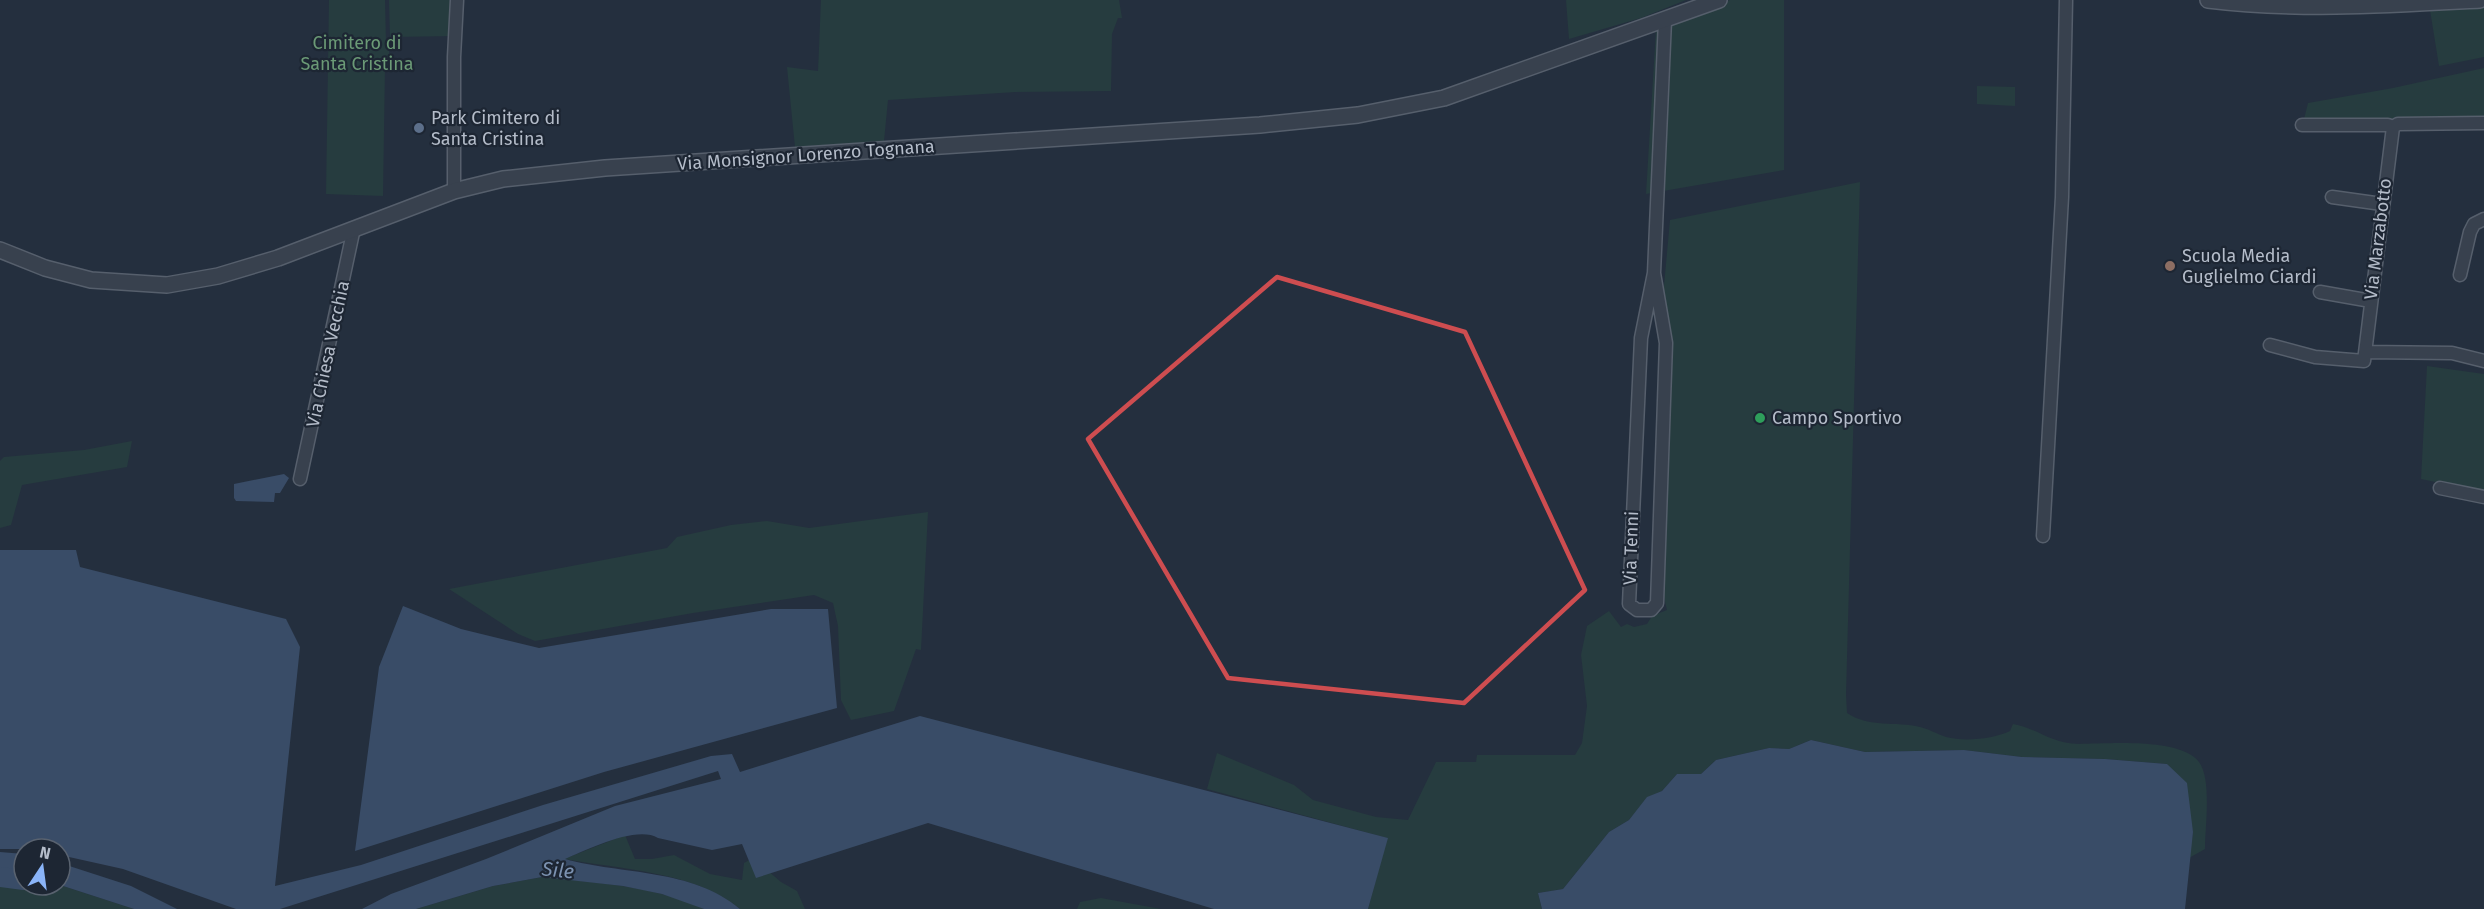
<svg xmlns="http://www.w3.org/2000/svg" width="2484" height="909" viewBox="0 0 2484 909" font-family="'Fira Sans',sans-serif">
  <rect width="100%" height="100%" fill="#242f3e"/>
  <path fill="#263c3f" d="M329,0H385L386,43L389,44V53H392V58L389,59V65L385,66L383,196L326,194Z
    M389,0H455L456,36L390,37Z
    M821,0H1119L1122,18H1118L1112,34L1111,91L1016,92L888,100L884,141L795,147L787,67L818,71Z
    M1566,0H1686L1641,18L1569,39Z
    M1730,0H1784V170L1646,194L1656,29Z
    M2484,7V57L2439,66L2430,10Z
    M2484,68V118L2303,123L2308,103L2393,88Z
    M1977,86L2015,87V106L1977,104Z
    M1860,182L1846,695L1847,713C1869,728 1896,721 1920,727C1929,729 1937,734 1946,737C1965,742 1993,739 2010,731L2013,724C2037,728 2051,744 2079,744C2106,744 2180,737 2199,762C2212,779 2205,828 2205,849L2189,858L2193,832L2167,764L2105,759L2022,757L1964,750L1865,752L1811,740L1789,749L1769,748L1716,760L1701,774H1677L1662,791L1647,798L1629,820L1609,832L1563,889L1538,893L1542,909H1368L1387,838L1207,789L1217,753L1294,785L1313,800L1376,817L1408,820L1436,762H1476L1477,755H1575L1582,743L1587,706L1581,655L1587,626L1609,611L1621,627L1627,624L1634,627L1647,624L1652,616L1667,610L1663,593L1662,308L1670,220Z
    M2427,366L2484,374V492L2421,479Z
    M132,441L127,467L22,485L11,525L0,528V461L4,457L84,450Z
    M928,512L921,650L916,649L894,711L851,720L841,700L838,626L833,603L814,595L693,613L535,641L518,634L449,589L667,548L677,537L731,525L767,521L809,528Z
    M625,835L635,859H652L674,855L710,874L742,880L744,863L753,858L781,882L797,891L805,909H740C697,872 619,869 564,859Z
    M0,876H24V885H60L134,909H0Z
    M542,877C596,883 653,885 704,909H416L493,886Z
    M1101,898L1161,909H1077L1080,902Z"/>
  <path fill="#394c67" d="M284,474L289,478L280,493H275L274,502L236,501L234,498V484Z
    M0,550H76L80,567L286,619L300,647L275,886L361,865L543,805L711,756L732,754L740,772L920,716L1388,838L1368,909H1214L928,823L756,878L742,844L712,850L658,838C636,825 587,850 565,859C622,875 692,868 740,909H704L662,894L623,886L542,877L493,886L416,909H362L391,894L486,859L615,806L721,779L718,771L280,909H236L123,869L60,855V849H0Z
    M403,606L461,629L539,648L771,609H828L837,708L604,772L355,851L379,667Z
    M1811,740L1865,752L1964,750L2022,757L2105,759L2167,764L2187,783L2193,832L2185,909H1542L1538,893L1563,889L1609,832L1629,820L1647,797L1662,791L1677,774H1701L1716,760L1769,748L1789,749Z
    M0,852L24,854V876H0Z
    M60,863L131,886L177,909H134L60,885Z"/>
  <g fill="none" stroke-linecap="round" stroke-linejoin="round">
    <path stroke="#394c67" stroke-width="20" d="M0,877L24,880"/>
    <g stroke="#565f6c" stroke-width="15">
      <path id="minor" d="M2302,125H2388L2393,127L2398,124L2484,123
        M454,191V57L457,0
        M2332,197L2382,204
        M1654,273L1666,343L1657,603L1651,610H1637L1629,604L1641,338L1654,273L1665,20
        M2460,275L2470,232L2474,224L2484,219
        M2320,292L2371,301
        M2270,345L2315,357L2364,361L2393,127
        M2365,352L2452,353L2484,361
        M300,479L354,228
        M2440,488L2484,497
        M2043,536L2062,197L2066,0"/>
    </g>
    <g stroke="#565f6c" stroke-width="18">
      <path id="tertiary" d="M2208,0C2299,11 2389,5 2480,0
        M0,250L45,268L91,280L167,285L218,276L278,258L454,191L503,179L605,168L1260,125L1358,115L1444,98L1719,0"/>
    </g>
    <use href="#minor" stroke="#38414e" stroke-width="12"/>
    <use href="#tertiary" stroke="#38414e" stroke-width="15"/>
  </g>
  <path fill="none" stroke="#ce4d50" stroke-width="4.5" stroke-linejoin="round" d="M1277,277L1465,332L1585,590L1464,703L1228,678L1088,439Z"/>
  <circle fill="#5c6f8a" stroke="#1d2633" stroke-width="2" cx="419" cy="128" r="6"/>
  <circle fill="#8d6e63" stroke="#1d2633" stroke-width="2" cx="2170" cy="266" r="6"/>
  <circle fill="#2e9e5b" stroke="#1d2633" stroke-width="2" cx="1760" cy="418" r="6"/>
  <g text-anchor="middle" dominant-baseline="central" stroke-width="4.5" stroke-linejoin="round" paint-order="stroke">
    <g font-size="18" fill="#6b9a76" stroke="#1d2633">
      <text x="357" y="43">Cimitero di<tspan x="357" dy="21">Santa Cristina</tspan></text>
    </g>
    <g font-size="18" fill="#b4bcc9" stroke="#1d2633" text-anchor="start">
      <text x="431" y="118">Park Cimitero di<tspan x="431" dy="21">Santa Cristina</tspan></text>
      <text x="2182" y="256">Scuola Media<tspan x="2182" dy="21">Guglielmo Ciardi</tspan></text>
      <text x="1772" y="418">Campo Sportivo</text>
    </g>
    <g font-size="18" fill="#b4bcc9" stroke="#1d2633">
      <text transform="translate(806 155) rotate(-4)">Via Monsignor Lorenzo Tognana</text>
      <text transform="translate(2378 239) rotate(-83)">Via Marzabotto</text>
      <text transform="translate(328 354) rotate(-78)">Via Chiesa Vecchia</text>
      <text transform="translate(1631 548) rotate(-88)">Via Tenni</text>
    </g>
    <g font-size="20" font-style="italic" fill="#7c92b1" stroke="#1d2633">
      <text transform="translate(558 870) rotate(6)">Sile</text>
    </g>
  </g>
  <g transform="translate(42 867) rotate(13)"><circle r="28" fill="#1d2633" stroke="#59626f" stroke-width="1.5"/>
  <path d="M0-4.5L10 22L0 15L-10 22Z" fill="#8ab4f8"/>
  <text y="-9" font-size="16" font-weight="bold" text-anchor="middle" fill="#b4bcc9">N</text>
  </g>
</svg>
